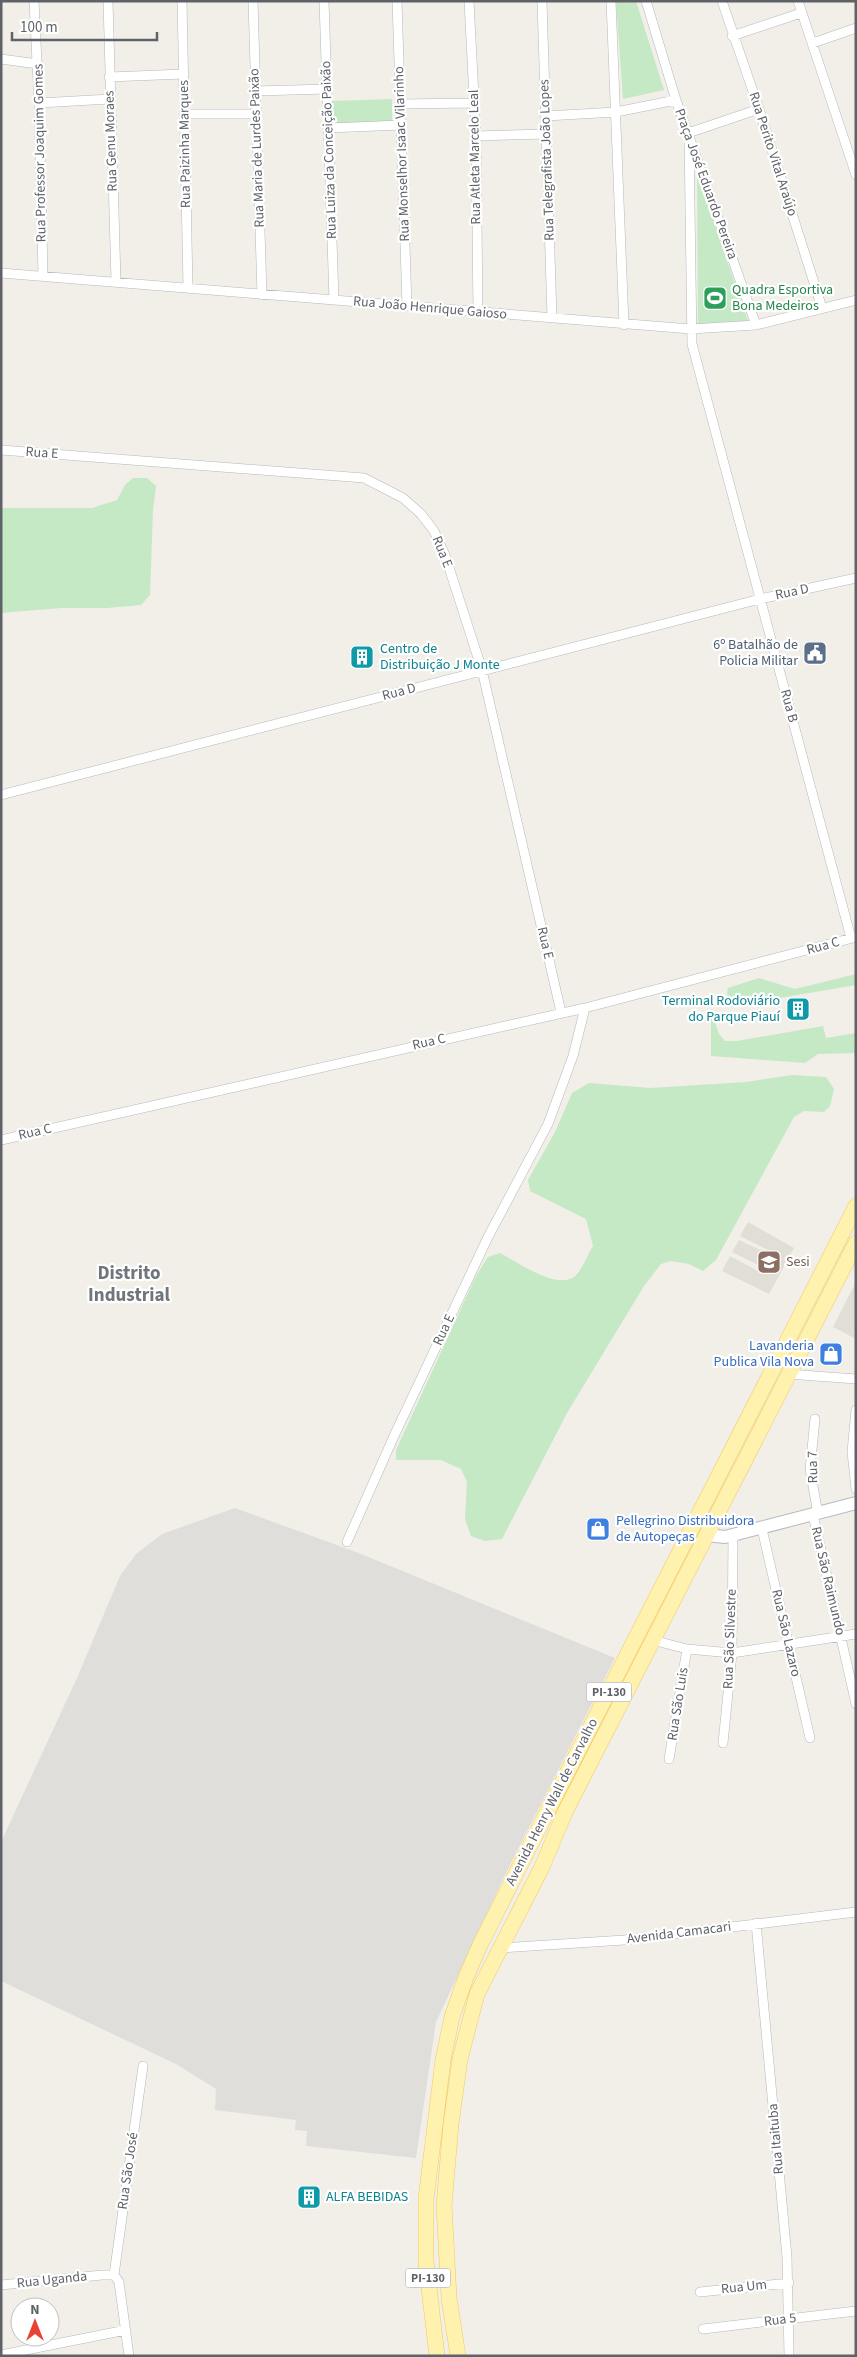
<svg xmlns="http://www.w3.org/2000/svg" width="857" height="2357" viewBox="0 0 857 2357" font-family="'Source Sans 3',sans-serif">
  <rect width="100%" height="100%" fill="#f1efe8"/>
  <path fill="#e0deda" d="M235,1508L356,1552L615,1658L507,1871L436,2022L416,2158L306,2146L307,2131L295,2130L296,2120L215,2110L216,2089L176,2064L1,1981V1842L77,1678L120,1576L136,1554L162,1534Z"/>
  <path fill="#e1ded6" d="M748,1222L794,1248L769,1294L722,1271L730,1256L760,1272L762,1267L732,1252L739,1240L769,1254L770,1251L740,1236Z
    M856,1282V1339L833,1327Z"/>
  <path fill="#c5e8c5" d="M616,1H636L664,90L623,99Z
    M392,99V124L333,126L332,101Z
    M697,174L748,321L698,326Z
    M133,478H147L156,486L153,510L150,595L141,605L107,608H61L1,613V508H92L117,500L125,485Z
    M856,974V985L733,1006C728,1000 726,996 728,988L759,978L795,989Z
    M711,1010L719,1034L725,1041H737L823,1026L826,1038L856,1033V1060L854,1053L818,1054L805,1063L711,1056Z
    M792,1075L826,1077L834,1089L830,1106L824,1112L804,1111L794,1117L716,1260L703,1271L689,1264L671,1261L661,1264L644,1286L567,1413L502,1539L485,1541L471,1536L465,1519L467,1482L461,1469L441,1460H396V1450L476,1276L488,1257L500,1253C517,1262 558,1291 575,1276C582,1270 588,1254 593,1246L586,1219L530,1191L528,1180L555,1132L572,1093L589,1083L650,1088L746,1082Z"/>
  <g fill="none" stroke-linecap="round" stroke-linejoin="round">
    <g stroke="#b5b8bc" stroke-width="10">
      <path id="street" d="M34,1L39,103L43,276
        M108,1L116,281
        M182,1L188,287
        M253,1L262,295
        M324,1L334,300
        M397,1L407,306
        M469,1L476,136L478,313
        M542,1L552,318
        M611,1L624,325
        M646,1L676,100L756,325
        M722,1L759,109L822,308
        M798,1L856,175
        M732,36L801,13
        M813,43L856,28
        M1,59L38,64
        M109,77L184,74
        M256,91L328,89
        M39,103L110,99
        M400,104L474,103
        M184,114H256
        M546,116L616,112L676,100
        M329,128L401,125
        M688,133L759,109
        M476,136L547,134
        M689,138L692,344L851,938
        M1,273L691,329L756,325L856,300
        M1,450L364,478L403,498L421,514L434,531L445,555L482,670L561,1012
        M1,795L760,599L856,578
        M1,1140L585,1008L856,937
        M788,1374L856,1379
        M856,1410L852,1452L856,1489
        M815,1419L810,1469L818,1514
        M813,1515L856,1704
        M762,1529L810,1738
        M347,1542L394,1436L488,1237L548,1124L573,1056L585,1008
        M652,1640L687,1649L732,1653L856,1634
        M723,1743L732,1653L733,1535
        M669,1759L687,1649
        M756,1923L787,2257L789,2356
        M502,1948L624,1940L856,1912
        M114,2275L143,2066
        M1,2285L102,2275H114L119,2282L129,2356
        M700,2292L789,2283
        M703,2329L856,2311
        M1,2355L126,2330"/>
    </g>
    <g stroke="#b6babf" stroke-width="14">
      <path id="secondary" d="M706,1535L725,1537L856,1503"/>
    </g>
    <g stroke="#f2c960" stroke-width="16">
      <path id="primary" d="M437,2356L426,2262V2199L443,2060L452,2017L466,1977L480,1945L544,1818L856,1206
        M458,2356L449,2298L444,2205L451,2124L460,2059L477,1994L542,1867L565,1812L856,1243"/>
    </g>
    <use href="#street" stroke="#fff" stroke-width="9"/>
    <use href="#secondary" stroke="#fff" stroke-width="12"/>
    <use href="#primary" stroke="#fff2af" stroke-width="15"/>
  </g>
  <defs>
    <g id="stadium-square" transform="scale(1.25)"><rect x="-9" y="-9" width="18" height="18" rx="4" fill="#2e9e5b" stroke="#fff"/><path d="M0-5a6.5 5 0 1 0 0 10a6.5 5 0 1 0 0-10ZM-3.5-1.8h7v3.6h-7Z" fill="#fff"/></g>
    <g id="civic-square" transform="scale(1.25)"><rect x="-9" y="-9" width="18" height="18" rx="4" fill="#5c6f8a" stroke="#fff"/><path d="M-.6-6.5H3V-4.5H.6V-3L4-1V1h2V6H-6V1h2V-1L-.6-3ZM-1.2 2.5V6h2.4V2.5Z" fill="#fff"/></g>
    <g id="building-square" transform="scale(1.25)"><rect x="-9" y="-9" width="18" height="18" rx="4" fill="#0f9aa8" stroke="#fff"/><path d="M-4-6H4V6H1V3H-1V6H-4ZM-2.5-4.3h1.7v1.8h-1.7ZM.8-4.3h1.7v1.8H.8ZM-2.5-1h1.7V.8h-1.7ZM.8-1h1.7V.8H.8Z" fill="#fff"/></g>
    <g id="school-square" transform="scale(1.25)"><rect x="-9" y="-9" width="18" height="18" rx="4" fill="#8d6e63" stroke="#fff"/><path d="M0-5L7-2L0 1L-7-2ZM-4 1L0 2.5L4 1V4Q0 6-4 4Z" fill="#fff"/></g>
    <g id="shop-square" transform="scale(1.25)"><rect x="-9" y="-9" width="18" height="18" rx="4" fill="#3f7fe0" stroke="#fff"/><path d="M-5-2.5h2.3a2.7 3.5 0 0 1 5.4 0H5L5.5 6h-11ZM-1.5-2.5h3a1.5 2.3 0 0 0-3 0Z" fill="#fff"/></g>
  </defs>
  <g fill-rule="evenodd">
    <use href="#stadium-square" x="715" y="298"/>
    <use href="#civic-square" x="815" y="653"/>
    <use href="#building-square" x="362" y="657"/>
    <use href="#building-square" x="798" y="1009"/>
    <use href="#school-square" x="769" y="1262"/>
    <use href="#shop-square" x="831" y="1354"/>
    <use href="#shop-square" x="598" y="1529"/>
    <use href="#building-square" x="309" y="2197"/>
  </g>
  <g text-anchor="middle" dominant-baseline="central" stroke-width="4.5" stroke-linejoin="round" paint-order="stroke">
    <g fill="#fff" stroke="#8f9295" stroke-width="1">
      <rect x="586.5" y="1682.5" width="45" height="19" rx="4"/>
      <rect x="405.5" y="2268.5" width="45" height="19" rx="4"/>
    </g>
    <g font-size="12" font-weight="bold" fill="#5f6368">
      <text x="609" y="1692">PI-130</text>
      <text x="428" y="2278">PI-130</text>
    </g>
    <g font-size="14" fill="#5f6368" stroke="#fff">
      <text transform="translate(111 141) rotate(-92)">Rua Genu Moraes</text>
      <text transform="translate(185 144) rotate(-91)">Rua Paizinha Marques</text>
      <text transform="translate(257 148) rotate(-92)">Rua Maria de Lurdes Paixão</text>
      <text transform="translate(329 150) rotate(-92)">Rua Luiza da Conceição Paixão</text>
      <text transform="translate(40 153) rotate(-91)">Rua Professor Joaquim Gomes</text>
      <text transform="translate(402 154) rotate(-92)">Rua Monselhor Isaac Vilarinho</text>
      <text transform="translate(773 154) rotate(72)">Rua Perito Vital Araújo</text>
      <text transform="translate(475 157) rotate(-91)">Rua Atleta Marcelo Leal</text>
      <text transform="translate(547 160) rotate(-92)">Rua Telegrafista João Lopes</text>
      <text transform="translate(706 184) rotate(70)">Praça José Eduardo Pereira</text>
      <text transform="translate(430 308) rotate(5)">Rua João Henrique Gaioso</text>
      <text transform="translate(42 453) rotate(4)">Rua E</text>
      <text transform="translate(442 552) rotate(68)">Rua E</text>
      <text transform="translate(792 592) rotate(-12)">Rua D</text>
      <text transform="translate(399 692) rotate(-15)">Rua D</text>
      <text transform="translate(789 706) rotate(75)">Rua B</text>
      <text transform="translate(545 943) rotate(77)">Rua E</text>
      <text transform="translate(823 946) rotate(-15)">Rua C</text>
      <text transform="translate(429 1042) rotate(-13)">Rua C</text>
      <text transform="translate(35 1132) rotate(-13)">Rua C</text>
      <text transform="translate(444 1330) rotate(-65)">Rua E</text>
      <text transform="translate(813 1467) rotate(-91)">Rua 7</text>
      <text transform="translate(828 1581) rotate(77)">Rua São Raimundo</text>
      <text transform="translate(786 1633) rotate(77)">Rua São Lazaro</text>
      <text transform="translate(730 1639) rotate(-88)">Rua São Silvestre</text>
      <text transform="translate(678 1704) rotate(-81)">Rua São Luis</text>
      <text transform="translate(552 1802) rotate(-63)">Avenida Henry Wall de Carvalho</text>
      <text transform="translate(679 1933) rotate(-7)">Avenida Camacari</text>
      <text transform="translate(776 2139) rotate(-95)">Rua Itaituba</text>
      <text transform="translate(128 2171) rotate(-82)">Rua São José</text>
      <text transform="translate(52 2280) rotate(-6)">Rua Uganda</text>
      <text transform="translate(744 2287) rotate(-6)">Rua Um</text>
      <text transform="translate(780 2320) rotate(-7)">Rua 5</text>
    </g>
    <g font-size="14" fill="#27864d" stroke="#fff" text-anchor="start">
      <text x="732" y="290">Quadra Esportiva<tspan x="732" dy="16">Bona Medeiros</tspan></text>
    </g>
    <g font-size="14" fill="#4e5e75" stroke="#fff" text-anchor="end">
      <text x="798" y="645">6º Batalhão de<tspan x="798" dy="16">Policia Militar</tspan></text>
    </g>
    <g font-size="14" fill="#0d838f" stroke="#fff" text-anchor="start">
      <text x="380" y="649">Centro de<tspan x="380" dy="16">Distribuição J Monte</tspan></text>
      <text x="780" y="1001" text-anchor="end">Terminal Rodoviário<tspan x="780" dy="16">do Parque Piauí</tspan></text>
      <text x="326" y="2197">ALFA BEBIDAS</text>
    </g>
    <g font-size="14" fill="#785e54" stroke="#fff" text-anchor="start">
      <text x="786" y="1262">Sesi</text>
    </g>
    <g font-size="14" fill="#366cbe" stroke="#fff" text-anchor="end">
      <text x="814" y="1346">Lavanderia<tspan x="814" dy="16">Publica Vila Nova</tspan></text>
      <text x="616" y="1521" text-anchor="start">Pellegrino Distribuidora<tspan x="616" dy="16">de Autopeças</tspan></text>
    </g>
    <g font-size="19" font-weight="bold" fill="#70757a" stroke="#fff">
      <text x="129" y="1273">Distrito<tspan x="129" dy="22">Industrial</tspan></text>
    </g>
  </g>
  <rect width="857" height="2357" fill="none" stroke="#5f6368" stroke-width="5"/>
  <g transform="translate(35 2322)"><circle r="24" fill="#ffffff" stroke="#bfc1c3"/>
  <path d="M0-4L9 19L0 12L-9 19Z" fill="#ea4335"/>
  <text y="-8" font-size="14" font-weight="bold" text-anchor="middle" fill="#5f6368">N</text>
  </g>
  <path d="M12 32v8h145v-8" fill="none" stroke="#5f6368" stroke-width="2.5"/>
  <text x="20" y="32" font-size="15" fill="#5f6368" stroke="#ffffff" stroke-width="4" paint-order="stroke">100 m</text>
</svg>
